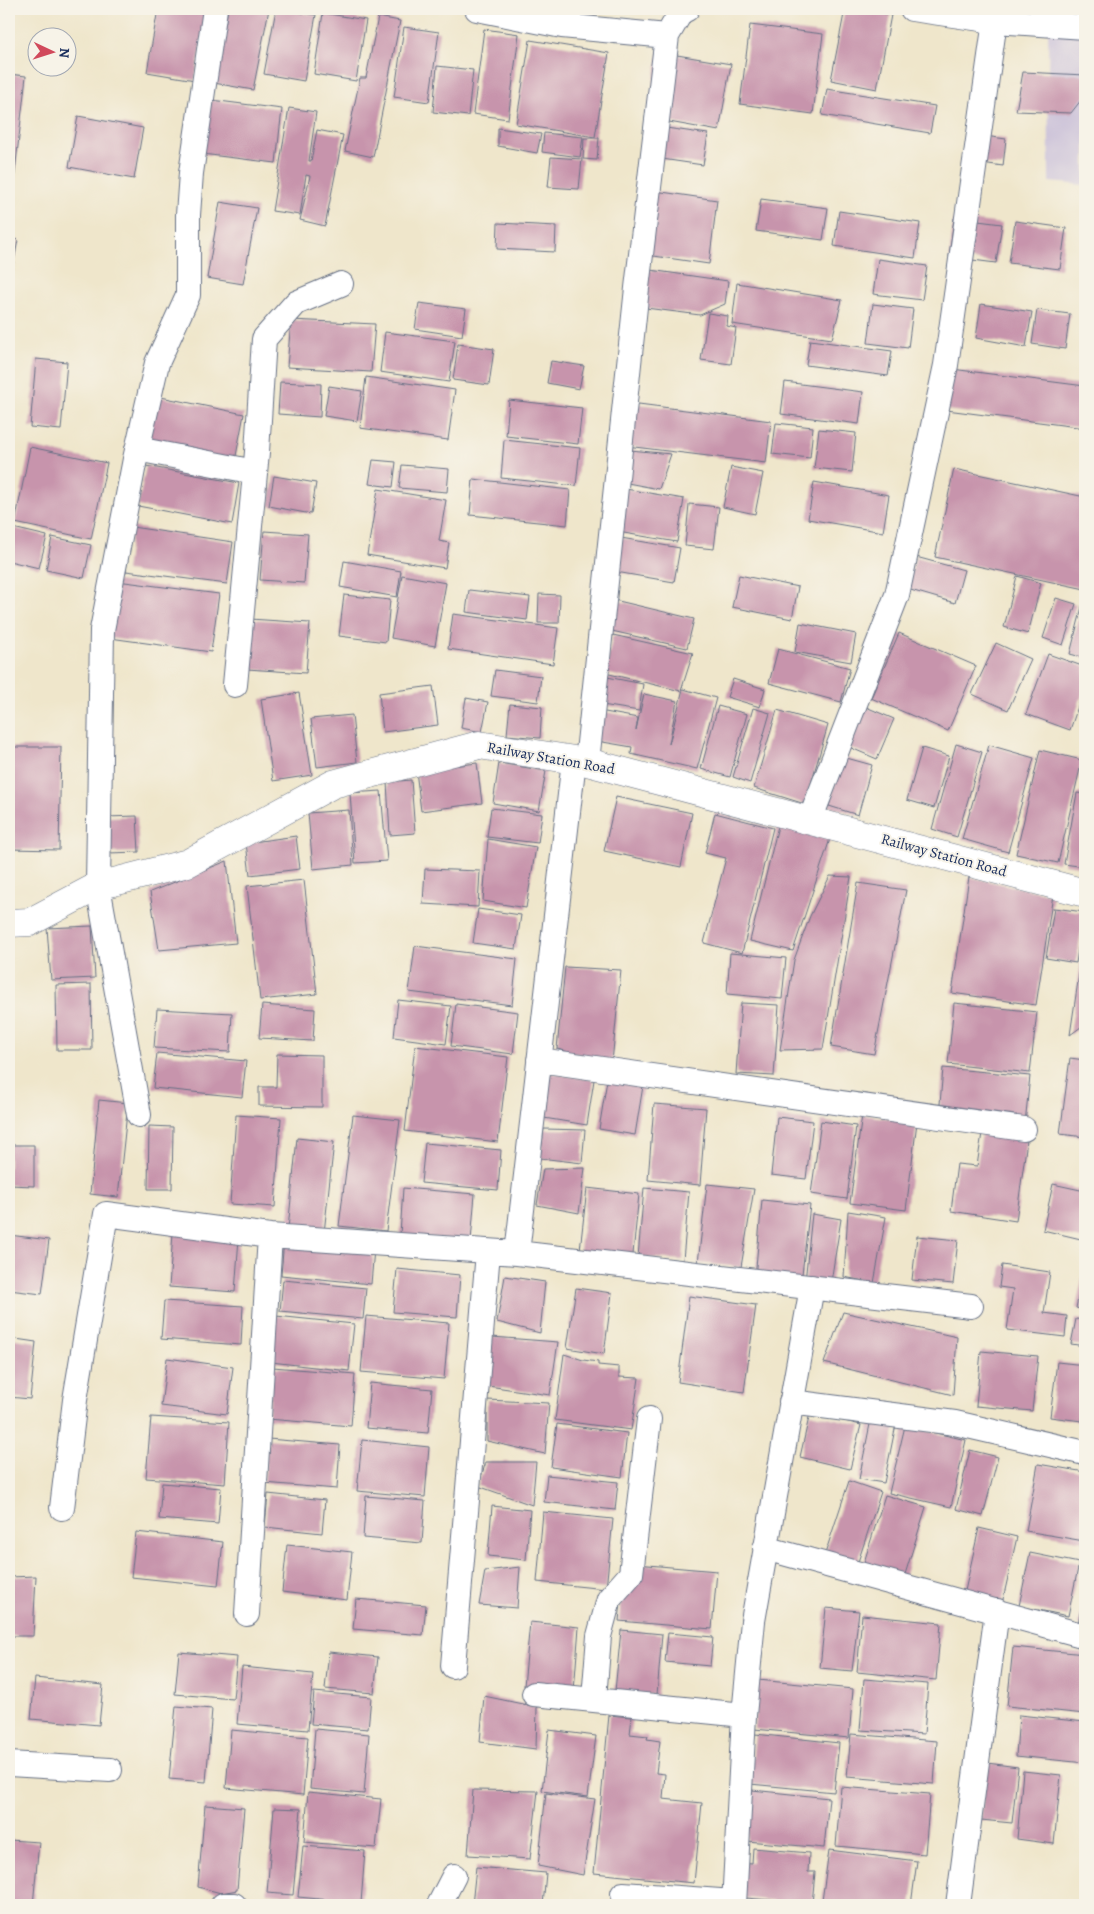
<svg xmlns="http://www.w3.org/2000/svg" width="1094" height="1914" viewBox="0 0 1094 1914" font-family="Alegreya,serif">
  <rect width="100%" height="100%" fill="#f7f3e8"/>
  <filter id="ink" filterUnits="userSpaceOnUse"><feTurbulence type="fractalNoise" baseFrequency=".02" numOctaves="2"/><feDisplacementMap in="SourceGraphic" scale="10" xChannelSelector="R" yChannelSelector="G"/><feConvolveMatrix kernelMatrix="1 2 1 2 8 2 1 2 1" color-interpolation-filters="sRGB"/></filter>
  <filter id="wash" filterUnits="userSpaceOnUse"><feTurbulence type="fractalNoise" baseFrequency=".0096" numOctaves="4" result="noise"/><feDisplacementMap in="SourceGraphic" scale="20" xChannelSelector="R" yChannelSelector="G"/><feGaussianBlur stdDeviation="1.12" result="paint"/><feColorMatrix in="noise" values="0 0 0 0 0 0 0 0 0 0 0 0 0 0 0 0 0 1.4 0 .05"/><feComposite in="paint" operator="in"/></filter>
  <g filter="url(#wash)">
    <rect width="100%" height="100%" fill="#efe6cb"/>
    <path fill="#c9bfd8" d="M1048,9H1085V185L1049,182Z"/>
    <g id="blocks">
      <path fill="#c794ac" d="M9,9H13L10,39H9Z
        M158,9H207L195,80L147,72Z
        M228,9H269L253,90L214,83Z
        M276,9L316,15L304,81L264,74Z
        M845,9H858L891,15L877,89L831,80Z
        M323,13L366,20L356,81L314,74Z
        M378,17L400,21L373,157L345,151L360,78H366Z
        M750,25L823,34L813,114L740,104Z
        M404,27L439,32L429,102L394,97Z
        M484,29L519,34L508,119L473,114Z
        M530,40L609,53L595,137L516,124Z
        M659,52L731,64L719,131L647,118Z
        M437,66L473,70L468,116L433,112Z
        M1023,72L1085,75V95L1071,113L1016,111Z
        M9,74L26,76L11,207L9,206Z
        M827,89L935,106L930,133L822,115Z
        M211,100L282,109L276,163L202,154Z
        M289,108L316,112L309,161H311L317,130L343,135L325,226L300,220L310,176L306,175L300,215L272,211Z
        M78,116L143,128L134,179L69,167Z
        M645,125L708,134L703,165L641,156Z
        M498,128L541,134L537,153L498,146Z
        M544,133L583,137L580,157L542,152Z
        M971,134L1006,139L1003,166L967,161Z
        M584,138H599L597,160L583,159Z
        M551,157L582,159L579,189L548,187Z
        M641,189L717,200L709,264L633,253Z
        M761,199L828,208L823,240L756,231Z
        M220,202L257,208L243,284L207,278Z
        M839,211L920,223L915,258L834,246Z
        M954,218L1002,224L996,263L949,257Z
        M1015,221L1066,228L1060,269L1009,263Z
        M498,223L556,226L555,252L497,249Z
        M9,238L18,240L10,282H9Z
        M878,259L927,266L922,300L873,294Z
        M643,269L728,281L725,304L700,315L638,307Z
        M737,283L842,300L832,339L732,324Z
        M419,303L466,309L462,336L415,329Z
        M873,304L913,309L908,348L868,343Z
        M981,304L1032,312L1026,347L976,338Z
        M1037,310L1070,314L1065,349L1032,344Z
        M708,313L728,316L727,326L736,328L731,364L701,360Z
        M291,320L375,324L371,372L287,367Z
        M385,332L455,341L449,382L380,372Z
        M810,340L892,351L888,376L806,365Z
        M458,344L494,349L489,385L453,380Z
        M36,359L67,362L61,430L30,427Z
        M551,361L584,366L579,389L547,383Z
        M944,368L1085,386V428L939,409Z
        M366,377L455,390L448,440L360,428Z
        M280,382L321,384L320,417L278,414Z
        M785,382L863,392L859,424L781,414Z
        M329,386L362,391L357,421L324,416Z
        M156,396L244,414L235,461L147,443Z
        M509,400L582,408L578,444L506,436Z
        M623,402L771,421L766,463L618,445Z
        M776,423L813,427L810,458L772,454Z
        M819,429L856,433L852,472L814,468Z
        M504,440L580,448L576,486L501,478Z
        M30,447L107,463L91,539L15,523Z
        M620,449L671,454L659,489L617,481Z
        M373,460L396,462L393,487L369,484Z
        M402,465L449,469L447,492L399,488Z
        M146,466L239,483L232,524L138,506Z
        M731,467L763,473L755,514L723,507Z
        M954,469L1085,497V589L935,557Z
        M274,476L316,483L311,514L269,506Z
        M473,479L570,490L567,525L470,515Z
        M814,482L889,495L883,532L808,519Z
        M620,488L684,499L677,542L612,531Z
        M378,489L446,500L439,541L449,543L445,568L367,555Z
        M689,504L719,507L714,549L685,546Z
        M132,527L233,542L227,584L126,571Z
        M13,528L47,536L39,568L9,561V547Z
        M264,531L308,534L304,583L260,580Z
        M52,537L91,545L84,578L46,570Z
        M615,537L680,548L674,582L610,571Z
        M916,557L964,570L955,603L907,589Z
        M344,561L401,571L397,597L340,587Z
        M402,575L446,583L435,646L391,638Z
        M739,575L798,587L792,619L732,607Z
        M1017,576L1041,583L1028,634L1004,627Z
        M117,581L219,594L211,652L110,638Z
        M469,590L530,597L527,620L466,612Z
        M539,594L560,595L559,623H538Z
        M344,595L390,600L386,642L339,636Z
        M1056,598L1076,604L1063,645L1043,638Z
        M610,599L694,619L687,648L603,629Z
        M1083,603H1085V658L1070,654Z
        M453,614L558,628L553,664L448,649Z
        M250,619L310,623L306,673L247,669Z
        M800,623L856,634L851,662L795,652Z
        M899,633L976,666L948,731L871,698Z
        M613,635L693,653L681,691L605,673Z
        M996,643L1031,659L1008,710L972,694Z
        M778,649L850,668L841,702L769,683Z
        M1048,654L1085,667V686L1070,730L1026,714Z
        M495,670L541,676L538,702L491,696Z
        M597,675L643,684L639,711L596,704Z
        M733,679L765,689L760,707L727,697Z
        M433,686L438,725L383,732L379,693Z
        M683,689L716,698L697,769L631,754L632,747L591,740L594,710L638,718L636,730L644,694L677,701L669,744Z
        M299,693L312,775L273,781L261,699Z
        M466,698L488,702L482,732L461,728Z
        M510,704L542,707L540,738L507,735Z
        M718,706L747,714L730,777L701,769Z
        M866,707L894,719L877,759L849,747Z
        M753,708L770,713L750,783L733,777Z
        M777,710L828,725L805,804L754,788Z
        M352,715L357,762L317,767L311,719Z
        M956,744L982,752L957,837L932,829Z
        M989,745L1034,758L1008,852L962,839Z
        M9,747H61L59,850L9,849Z
        M922,748L949,756L934,808L907,800Z
        M1040,750L1082,760L1058,863L1016,854Z
        M843,757L872,765L858,815L829,806Z
        M477,763L482,803L421,811L416,771Z
        M499,763L546,771L539,811L493,803Z
        M411,780L415,833L390,835L387,782Z
        M381,791L387,861L355,863L350,793Z
        M1077,793L1085,794V867L1064,864Z
        M616,797L692,813L681,867L604,851Z
        M491,808L542,814L538,843L487,837Z
        M349,810L353,865L313,869L308,813Z
        M715,813L773,828L742,953L704,943L726,858L705,853Z
        M137,816L139,852L108,853L106,817Z
        M778,826L830,839L793,951L750,941Z
        M296,836L300,869L250,875L246,843Z
        M488,839L536,847L526,908L483,901Z
        M227,861L236,943L159,950L150,892Z
        M425,869L480,871L478,907L423,904Z
        M830,876L851,877L823,1049L780,1050L794,960L810,916Z
        M969,877L1053,895L1036,1005L952,993Z
        M304,880L317,994L260,1000L247,886Z
        M858,883L906,890L874,1054L831,1047Z
        M1054,908L1084,912L1076,963L1046,958Z
        M478,909L521,915L516,949L473,943Z
        M92,926L95,978L51,980L47,928Z
        M1084,941L1085,1024L1070,1035Z
        M415,946L517,959L512,1005L409,992Z
        M730,953L786,958L782,999L727,994Z
        M565,967L621,970L612,1062L557,1049Z
        M91,984L92,1050H57L56,985Z
        M398,1000L451,1006L446,1044L394,1037Z
        M741,1003L779,1005L774,1076L736,1074Z
        M954,1003L1037,1012L1030,1073L948,1064Z
        M456,1004L518,1012L513,1054L451,1046Z
        M262,1005L315,1009L313,1041L259,1038Z
        M157,1009L232,1013L230,1052L154,1048Z
        M415,1046L508,1057L498,1142L405,1131Z
        M157,1053L246,1061L242,1097L153,1088Z
        M277,1054L322,1055V1107L259,1106V1087H276Z
        M1070,1058L1085,1060V1137L1060,1134Z
        M943,1068L1030,1076L1025,1123L939,1116Z
        M550,1073L594,1080L587,1125L544,1118Z
        M607,1080L643,1086L635,1135L599,1129Z
        M99,1100L128,1103L118,1197L90,1194Z
        M654,1104L706,1108L700,1185L648,1180Z
        M236,1115L281,1118L275,1207L230,1204Z
        M353,1115L400,1120L386,1231L339,1226Z
        M862,1115L917,1122L906,1210L850,1203Z
        M777,1117L813,1121L806,1179L771,1175Z
        M821,1121L856,1126L847,1199L811,1194Z
        M149,1126L173,1127L172,1189H148Z
        M544,1129L585,1130L582,1163L540,1158Z
        M982,1133L1027,1140L1016,1221L951,1211L957,1164L977,1166Z
        M297,1138L334,1142L324,1233L288,1229Z
        M425,1143L501,1150L498,1190L421,1183Z
        M9,1145H34V1186L9,1185Z
        M585,1168L579,1213L537,1205L543,1169Z
        M707,1184L754,1189L741,1267L698,1263Z
        M1053,1184L1085,1191V1240L1043,1230Z
        M403,1188L475,1194L471,1241L400,1235Z
        M587,1188L639,1194L632,1264L579,1259Z
        M644,1188L689,1192L683,1260L638,1257Z
        M762,1200L810,1205L801,1283L755,1278Z
        M848,1211L886,1217L874,1283L844,1277Z
        M812,1214L841,1219L830,1288L805,1282Z
        M173,1233L239,1238L235,1292L169,1287Z
        M9,1235L49,1240L42,1294L9,1290Z
        M917,1236L958,1240L953,1284L912,1280Z
        M284,1240L374,1249L371,1284L281,1275Z
        M1002,1265L1050,1272L1044,1313L1067,1316L1065,1337L1007,1330L1013,1289L999,1287Z
        M397,1269L460,1275L457,1317L393,1312Z
        M1084,1269H1085V1310L1076,1308Z
        M505,1276L545,1282L540,1333L497,1322Z
        M283,1280L366,1288L363,1319L280,1311Z
        M576,1288L612,1293L604,1354L567,1348Z
        M689,1296L756,1305L744,1392L678,1382Z
        M164,1301L243,1306L241,1345L161,1339Z
        M843,1312L957,1337L953,1395L824,1363Z
        M276,1316L354,1324L349,1371L271,1362Z
        M366,1316L449,1323L444,1379L361,1372Z
        M1076,1319L1085,1320V1346L1071,1344Z
        M492,1337L558,1342L550,1395L488,1386Z
        M9,1338L36,1342L30,1399L9,1397Z
        M981,1351L1038,1356L1032,1411L976,1406Z
        M564,1354L583,1360L598,1362V1365L619,1367V1377L639,1378L631,1430L555,1420Z
        M167,1358L233,1367L227,1414L161,1406Z
        M1057,1362L1085,1365V1393L1082,1421L1050,1417Z
        M273,1367L355,1374L351,1426L268,1419Z
        M370,1383L432,1389L428,1433L366,1428Z
        M487,1400L549,1403L545,1454L487,1441Z
        M810,1413L861,1425L850,1469L800,1457Z
        M151,1417L229,1422L225,1484L146,1478Z
        M871,1419L896,1424L884,1483L859,1479Z
        M557,1424L627,1433L622,1477L551,1467Z
        M905,1426L966,1440L951,1507L889,1493Z
        M268,1439L340,1445L337,1489L264,1483Z
        M362,1440L429,1447L425,1497L357,1491Z
        M970,1450L998,1457L983,1516L956,1509Z
        M486,1462H536L532,1505L478,1486Z
        M1038,1464L1085,1472V1532L1084,1541L1026,1531Z
        M547,1475L618,1482L615,1510L544,1502Z
        M849,1481L881,1492L855,1571L823,1560Z
        M162,1483L221,1488L218,1524L159,1519Z
        M268,1494L325,1500L322,1533L265,1527Z
        M885,1495L926,1507L902,1584L861,1572Z
        M366,1496L425,1501L422,1543L363,1538Z
        M492,1506L530,1510L526,1560L488,1556Z
        M543,1512L613,1519L606,1589L537,1582Z
        M979,1528L1017,1537L1001,1608L963,1600Z
        M136,1532L223,1542L218,1586L131,1577Z
        M287,1545L352,1552L347,1600L282,1592Z
        M1030,1553L1079,1563L1068,1616L1019,1606Z
        M625,1563L717,1571L712,1629L619,1621Z
        M520,1567L517,1608L479,1605L485,1571Z
        M36,1576L33,1636H9V1577Z
        M1084,1593H1085V1626L1078,1624Z
        M356,1599L426,1605L423,1635L353,1629Z
        M826,1608L859,1611L852,1671L820,1668Z
        M862,1615L941,1623L936,1680L857,1672Z
        M530,1622L579,1627L574,1691L524,1686Z
        M621,1630L662,1634L657,1695L615,1691Z
        M668,1633L713,1637L710,1666L665,1662Z
        M1013,1647L1085,1654V1714L1007,1706Z
        M179,1652L237,1657L233,1699L175,1694Z
        M329,1652L378,1657L374,1693L325,1689Z
        M242,1667L313,1674L308,1730L237,1724Z
        M35,1678L103,1685L99,1725L31,1719Z
        M864,1679L928,1684L924,1734L860,1730Z
        M758,1680L853,1689L849,1738L754,1729Z
        M314,1692L371,1697L368,1729L311,1724Z
        M484,1696L537,1707L536,1749L480,1742Z
        M176,1706L212,1709L206,1782L169,1779Z
        M609,1715L632,1717L630,1734L648,1736L647,1739L660,1741L656,1773L665,1774L663,1799L702,1803L694,1883L594,1873Z
        M1019,1715L1085,1722V1763L1016,1756Z
        M315,1729L369,1734L364,1794L310,1789Z
        M231,1730L308,1737L303,1795L226,1788Z
        M549,1730L596,1736L588,1797L542,1791Z
        M755,1734L839,1743L834,1792L750,1784Z
        M851,1734L937,1741L934,1784L847,1777Z
        M987,1763L1018,1767L1012,1823L981,1820Z
        M1023,1771L1061,1775L1054,1844L1017,1839Z
        M841,1787L930,1794L925,1854L836,1846Z
        M473,1790L538,1791L530,1859L468,1855Z
        M752,1790L829,1798L824,1848L747,1841Z
        M308,1792L381,1799L376,1848L304,1842Z
        M546,1793L595,1799L583,1875L538,1866Z
        M205,1805L244,1808L237,1890L221,1893L198,1887Z
        M274,1808L301,1809L293,1895L267,1893Z
        M9,1840L39,1842L33,1905H9Z
        M303,1846L365,1851L361,1903L298,1897Z
        M753,1848L809,1853L808,1872H815L812,1904L735,1897L738,1862L752,1863Z
        M829,1850L917,1861L911,1905H852L822,1901Z
        M476,1867L546,1873L543,1905H472Z
        M738,1900L784,1904V1905H737Z"/>
    </g>
  </g>
  <g filter="url(#ink)">
    <use href="#blocks" fill-opacity="0" stroke="#656f84" stroke-width="1"/>
    <g fill="none" stroke-linecap="round" stroke-linejoin="round">
      <g stroke="#656f84" stroke-width="26">
        <path id="street" d="M477,9L562,26L667,36
          M912,9L995,21L1085,27
          M137,449L255,472
          M235,685L257,452L264,339L296,303L341,284
          M574,760L517,1253L971,1306
          M587,762L637,288L667,36L681,12L687,9
          M810,820L897,595L946,365L995,21
          M539,1060L1024,1129
          M139,1115L98,886L102,630L135,459L157,363L188,295V215L191,173L215,9
          M791,1402L955,1423L1085,1453
          M62,1508L75,1400L106,1214L270,1236L517,1253
          M765,1548L1085,1636
          M247,1614L270,1236
          M453,1666L488,1252
          M534,1694L744,1715
          M594,1699L599,1636L609,1599L631,1574L649,1419
          M9,1764L110,1770
          M623,1894L734,1902
          M223,1905H234
          M439,1905L454,1876
          M734,1905L744,1715L753,1621L812,1287
          M958,1905L997,1611"/>
      </g>
      <g stroke="#656f84" stroke-width="29">
        <path id="secondary" d="M9,923L30,922L98,886L188,863L333,784L479,745L587,762L1085,893"/>
      </g>
      <use href="#street" stroke="#fff" stroke-width="24"/>
      <use href="#secondary" stroke="#fff" stroke-width="28"/>
    </g>
  </g>
  <g text-anchor="middle" dominant-baseline="central" stroke-width="4" stroke-linejoin="round" paint-order="stroke">
    <g font-size="15" fill="#1b2f5e" stroke="#f7f3e8">
      <text transform="translate(551 758) rotate(10)">Railway Station Road</text>
      <text transform="translate(944 855) rotate(15)">Railway Station Road</text>
    </g>
  </g>
  <rect width="1094" height="1914" fill="none" stroke="#f7f3e8" stroke-width="30"/>
  <g transform="translate(52 52) rotate(94)"><circle r="24" fill="#f7f3e8" stroke="#9fa5b1"/>
  <path d="M0-4L9 19L0 12L-9 19Z" fill="#d1495b"/>
  <text y="-8" font-size="14" font-weight="bold" text-anchor="middle" fill="#1b2f5e">N</text>
  </g>
</svg>
